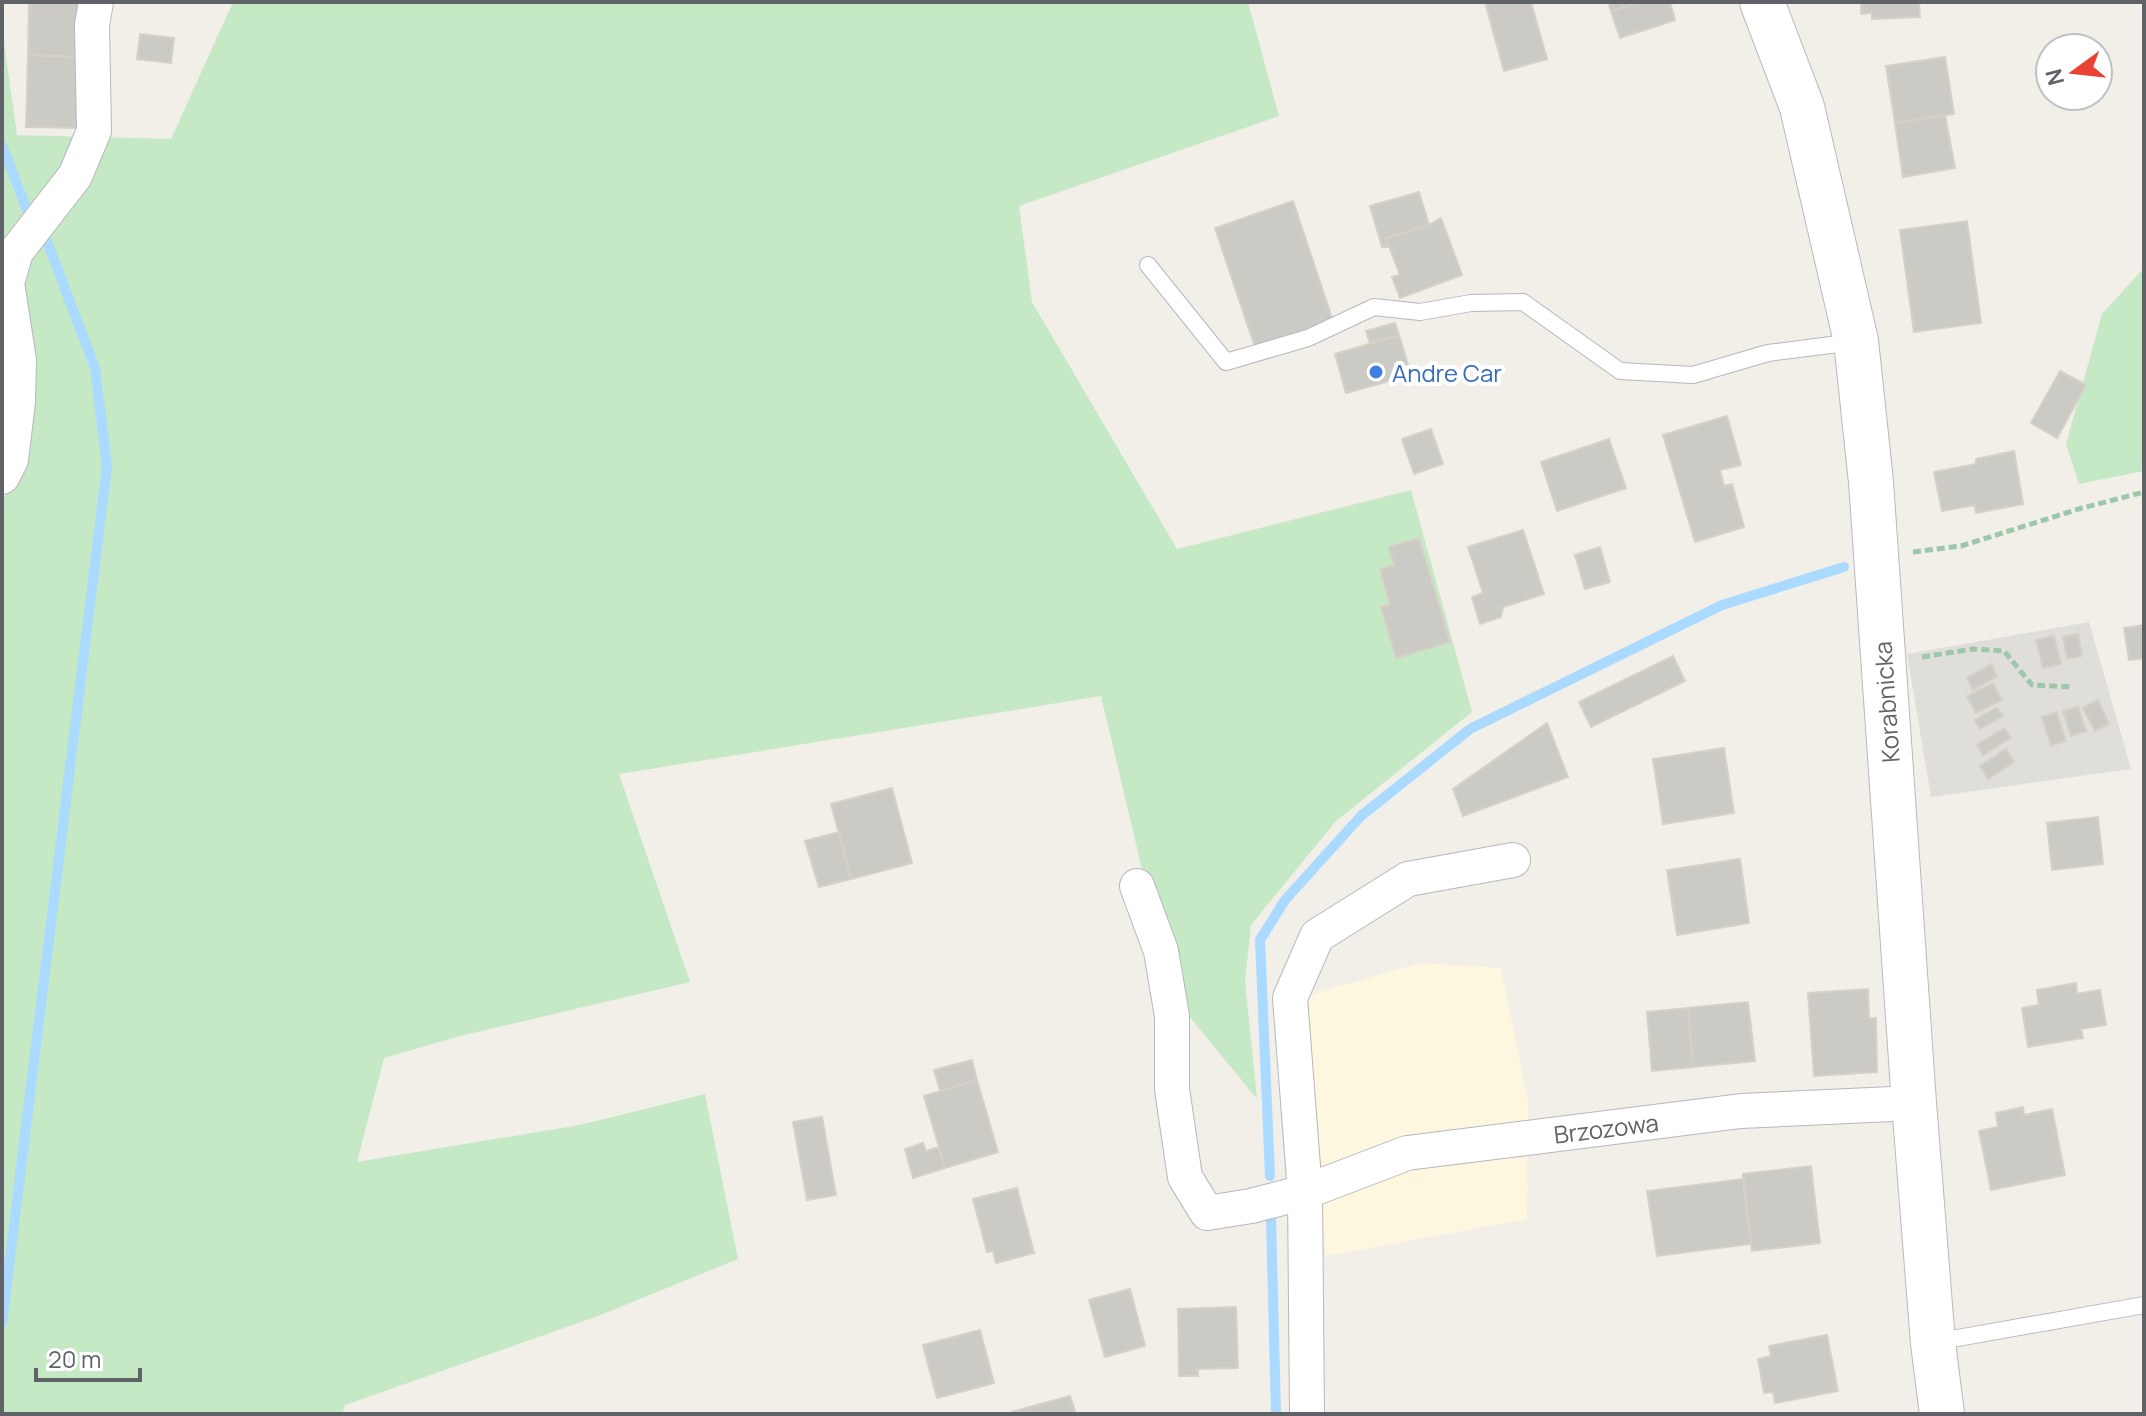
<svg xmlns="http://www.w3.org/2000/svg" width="2146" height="1416" viewBox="0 0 2146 1416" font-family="Manrope,sans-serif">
  <rect width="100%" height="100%" fill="#f1efe8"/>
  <path fill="#fef7e0" d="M1419,963L1501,968L1528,1101L1527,1219L1326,1256L1297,999Z"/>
  <path fill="#e0deda" d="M2089,622L2131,769L1931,797L1907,654Z"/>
  <path fill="#c5e8c5" d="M233,2H1248L1279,116L1019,206L1032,302L1177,549L1411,490L1472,712L1335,822L1251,925L1245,981L1257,1099L1180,1005L1171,950L1141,865L1101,696L619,774L690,982L460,1036L384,1058L357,1162L580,1125L705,1094L738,1259L598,1316L345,1405L342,1414H2V501L25,460L2,309V29L17,135L171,139Z
    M2144,268V471L2079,484L2066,444L2102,314Z"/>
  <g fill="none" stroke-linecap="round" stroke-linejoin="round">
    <path stroke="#aadaff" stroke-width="10" d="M2,145L27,210
      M1270,1176L1260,940L1285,900L1361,816L1470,729L1722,605L1844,567
      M1271,1217L1276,1414
      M2,1323L107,466L95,368L45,236"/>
  </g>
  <path fill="#cccac5" stroke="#d6d1c6" stroke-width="2" d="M29,2H82L80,57L28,55Z
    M1485,2H1531L1547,59L1504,71Z
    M1608,2H1640L1611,11Z
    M1640,2H1670L1675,20L1620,38L1611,11Z
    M1861,2H1919L1920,17L1872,19V13L1861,14Z
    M140,34L174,38L171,63L137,59Z
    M28,55L83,57L81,128L26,127Z
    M1945,57L1954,114L1895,123L1886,66Z
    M1945,115L1955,168L1903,177L1895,123Z
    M1419,192L1429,225L1386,238L1389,246L1382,247L1370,206Z
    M1293,201L1333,321L1255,347L1215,228Z
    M1441,218L1462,275L1400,298L1392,277L1400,275L1386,238L1429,225Z
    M1967,221L1981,323L1914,332L1900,230Z
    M1395,323L1399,335L1370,343L1366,331Z
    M1399,335L1411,375L1346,393L1335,354Z
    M2060,371L2086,385L2057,438L2031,423Z
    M1727,416L1741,465L1720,470L1724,486L1732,484L1744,527L1695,542L1663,435Z
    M1431,429L1443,464L1414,474L1402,439Z
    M1609,439L1626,488L1557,511L1541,462Z
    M2014,451L2023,504L1976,513L1975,505L1942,511L1934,472L1976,464V459Z
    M1523,530L1544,594L1503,607L1501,617L1480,624L1472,597L1483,593L1468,547Z
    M1419,538L1450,642L1396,658L1381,607L1390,604L1380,569L1394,565L1389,547Z
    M1600,547L1610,582L1585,589L1575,555Z
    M2144,625V658L2129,660L2124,628Z
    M2078,634L2082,656L2067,659L2063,636Z
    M2054,636L2061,664L2043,668L2036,640Z
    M1673,656L1685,681L1591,727L1579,702Z
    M1991,664L1997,676L1973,690L1967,678Z
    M1993,683L2002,700L1976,713L1967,696Z
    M2098,700L2109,724L2095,731L2083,708Z
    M1997,707L2003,716L1980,729L1975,720Z
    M2078,707L2086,731L2071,736L2063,711Z
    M2057,712L2066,741L2051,746L2042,717Z
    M1547,723L1568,777L1463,816L1453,789Z
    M2004,728L2011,738L1983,755L1977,745Z
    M1724,748L1734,813L1663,824L1653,759Z
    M2006,749L2014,762L1988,779L1980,766Z
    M892,788L912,863L851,879L831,804Z
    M2098,817L2103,864L2052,870L2047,823Z
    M839,832L851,879L819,887L805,841Z
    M1740,859L1749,923L1677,935L1667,870Z
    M2076,983L2077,994L2100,990L2106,1025L2081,1029L2083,1038L2028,1047L2022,1008L2039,1005L2037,990Z
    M1868,989L1869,1018H1876L1877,1072L1814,1076L1808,993Z
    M1748,1002L1755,1061L1693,1067L1688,1008Z
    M1688,1008L1693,1067L1652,1071L1647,1012Z
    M972,1060L977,1080L940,1091L934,1070Z
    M977,1080L998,1152L945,1168L924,1096Z
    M2023,1107L2024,1115L2052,1109L2065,1175L1991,1190L1979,1131L1998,1127L1996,1113Z
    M822,1117L836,1195L807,1200L793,1122Z
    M923,1143L926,1151L939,1147L945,1168L913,1178L905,1149Z
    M1811,1166L1820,1243L1752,1251L1743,1174Z
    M1743,1179L1751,1244L1657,1256L1647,1191Z
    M1017,1188L1034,1253L996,1263L993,1251L987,1252L973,1199Z
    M1130,1289L1145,1346L1105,1357L1089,1300Z
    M1236,1307L1238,1368L1198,1369V1376H1179L1178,1309Z
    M980,1330L994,1383L937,1398L923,1345Z
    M1827,1335L1838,1391L1775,1403L1773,1392L1764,1393L1758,1359L1771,1356L1769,1346Z
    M1070,1396L1076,1414H1013L1012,1412Z"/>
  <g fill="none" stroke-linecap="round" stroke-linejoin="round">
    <g stroke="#b5b8bc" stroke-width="18">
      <path id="lane" d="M1148,265L1226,362L1308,338L1374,307L1420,312L1471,303L1523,302L1620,371L1693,375L1768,353L1854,342
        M1935,1342L2144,1305"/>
    </g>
    <g stroke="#b5b8bc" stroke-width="36">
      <path id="street" d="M2,477L11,460L18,402L19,360L7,283L16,252L75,176L94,131L92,25L96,2
        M1513,860L1408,879L1317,936L1290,998L1305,1192L1407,1153L1741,1111L1914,1103
        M1137,886L1161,951L1172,1016V1089L1185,1177L1207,1213L1251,1206L1305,1192L1307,1414"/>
    </g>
    <g stroke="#b6babf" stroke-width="46">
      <path id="secondary" d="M1762,2L1802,107L1856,341L1871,482L1914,1103L1933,1343L1942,1414"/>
    </g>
    <path stroke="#9cc7a9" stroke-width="5" stroke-dasharray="8 4" stroke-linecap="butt" d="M1913,552L1961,546L2082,508L2144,492
      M1922,657L1973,649L2004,651L2032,685L2073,687"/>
    <use href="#lane" stroke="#fff" stroke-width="16"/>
    <use href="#street" stroke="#fff" stroke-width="34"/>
    <use href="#secondary" stroke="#fff" stroke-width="44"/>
  </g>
  <circle fill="#3f7fe0" stroke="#fff" stroke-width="3" cx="1376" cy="372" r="8"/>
  <g text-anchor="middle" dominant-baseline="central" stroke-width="8" stroke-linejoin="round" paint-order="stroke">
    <g font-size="24" fill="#366cbe" stroke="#fff" text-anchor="start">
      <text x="1392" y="372">Andre Car</text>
    </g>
    <g font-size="24" fill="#5f6368" stroke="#fff">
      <text transform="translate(1886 702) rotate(-94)">Korabnicka</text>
      <text transform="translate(1606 1128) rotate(-7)">Brzozowa</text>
    </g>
  </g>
  <rect width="2146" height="1416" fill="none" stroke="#5f6368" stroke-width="8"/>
  <g transform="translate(2074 72) rotate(255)"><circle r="38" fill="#ffffff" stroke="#bfc1c3" stroke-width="2"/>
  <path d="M0-6L14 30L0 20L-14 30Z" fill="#ea4335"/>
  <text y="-12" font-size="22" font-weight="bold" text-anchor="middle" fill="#5f6368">N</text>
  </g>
  <path d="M36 1368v12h104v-12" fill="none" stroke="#5f6368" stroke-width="4"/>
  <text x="48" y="1368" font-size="24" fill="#5f6368" stroke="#ffffff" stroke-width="6" paint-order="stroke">20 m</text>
</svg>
